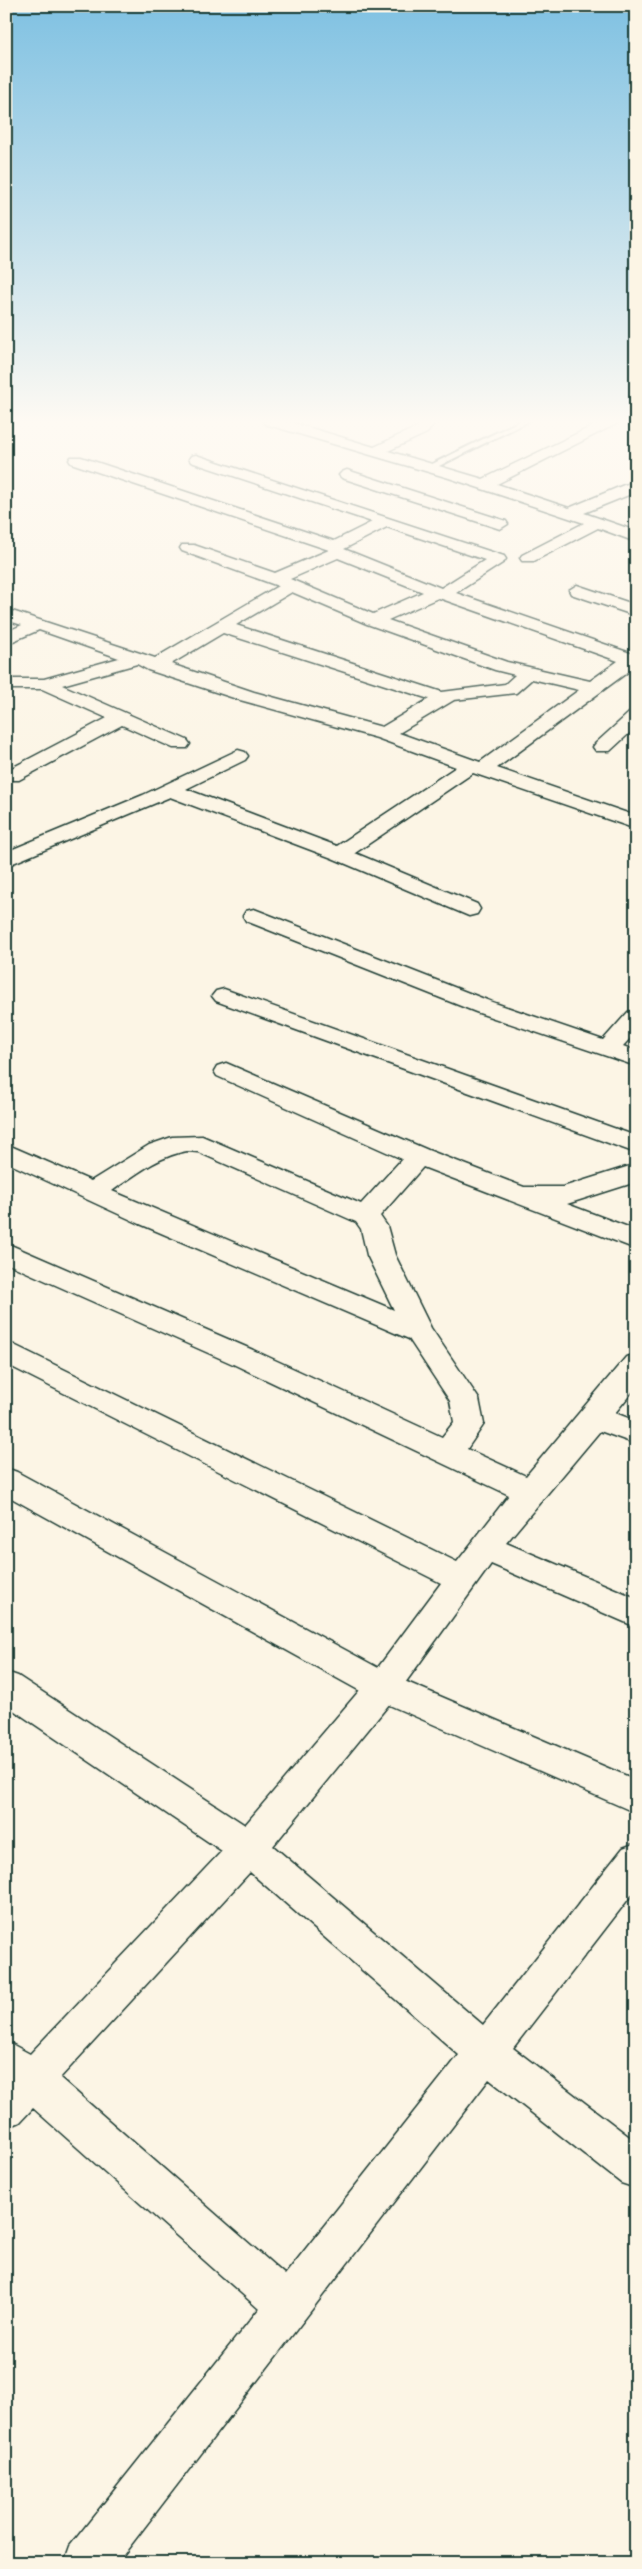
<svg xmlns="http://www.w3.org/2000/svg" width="642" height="2569" viewBox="0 0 642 2569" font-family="'Architects Daughter',sans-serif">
  <rect width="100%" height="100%" fill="#fcf5e5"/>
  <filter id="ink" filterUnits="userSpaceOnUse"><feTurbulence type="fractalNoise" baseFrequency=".02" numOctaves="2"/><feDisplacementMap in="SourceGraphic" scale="10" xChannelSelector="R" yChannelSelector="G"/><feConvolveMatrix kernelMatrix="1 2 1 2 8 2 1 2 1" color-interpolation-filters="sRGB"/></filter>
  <g filter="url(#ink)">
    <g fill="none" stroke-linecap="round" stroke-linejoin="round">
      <g stroke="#1f3d34" stroke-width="4">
        <path id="lane" d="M520,421H529L433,469L426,467Z"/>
      </g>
      <g stroke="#1f3d34" stroke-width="3">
        <path id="street" d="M263,421H287L374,447L417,427L421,421H436L427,433L388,451L483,479L603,421H622L497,484L569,508L624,485L636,482V492L584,513L636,531V542L598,528L534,561H522L520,558L522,555L584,523L449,478L265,424Z
          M196,455L504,556L506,559L504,562L456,593L636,655V666L497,768L636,816V829L473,773L355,853L477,904L480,909L477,914L469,916L332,858L170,797L6,866V852L143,795L238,750L245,752L248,756L245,760L186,789L337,846L456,767L377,738L240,700L148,670L137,664L62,685L187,740L190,744L187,748H173L122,725L19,780H6V771L107,718L42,689H6V679H44L119,658L39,630L6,644V632L22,625L6,620V609L155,658L278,586L182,551L180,548L182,545H194L275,573L329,550L71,463L69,460L71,457H81L334,541L372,522L191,462L189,459L191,456ZM387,527L485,560L441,588L344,549ZM338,558L423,592L373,614L290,579ZM292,592L367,624L495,670L515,675L505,684L442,692L236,625ZM438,598H439L618,661L590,681L507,662L388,620ZM223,633L429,699L382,727L254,692L171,664ZM532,679L579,690L480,762L399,733L454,700L516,693Z
          M347,470L506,521L508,524L500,529L494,527L342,478L339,475L342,472Z
          M577,585L636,605V616L571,594L569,590Z
          M636,711V727L610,751H596L593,747L596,743L629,713Z
          M254,909L492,1002L603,1040L628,1012L636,1010V1032L623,1046L636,1051V1066L476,1012L246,921L243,916L246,911Z
          M224,989L636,1136V1153L216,1001L212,996L216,991Z
          M226,1063L428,1150L524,1187H563L636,1164V1182L567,1204L636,1230V1249L423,1167L380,1216L387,1226L395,1255L431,1328L479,1399L484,1424L467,1449L526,1476L626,1357L636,1354V1387L615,1413L636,1421V1444L600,1431L506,1543L636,1598V1627L491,1564L395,1697L273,1846L483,2025L623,1848L636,1843V1889L513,2048L636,2142V2188L621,2183L489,2079L117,2563H64L70,2546L259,2309L33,2108L20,2122L6,2128V2041L30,2054L222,1851L6,1705V1672L18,1676L245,1825L371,1677L441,1583L6,1364V1341L457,1562L509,1495L233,1364L6,1263V1243L253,1350L442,1437L454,1422L450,1401L409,1339L140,1224L6,1162V1144L91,1181L149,1145L172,1137L202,1136L361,1204L402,1159L217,1076L214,1071L217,1066ZM187,1151L198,1152L356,1222L361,1229L367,1255L394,1310L112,1191C136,1174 159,1156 187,1151ZM250,1872L459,2055L285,2275L60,2078Z"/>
      </g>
      <g stroke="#1f3d34" stroke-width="3">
        <path id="secondary" d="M6,1468L17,1472L395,1677L636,1780V1813L371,1697L6,1495Z"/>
      </g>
      <use href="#lane" fill="#fcf5e5" fill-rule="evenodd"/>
      <use href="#street" fill="#fcf5e5" fill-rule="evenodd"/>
      <use href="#secondary" fill="#fcf5e5" fill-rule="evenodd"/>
    </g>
  </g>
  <linearGradient id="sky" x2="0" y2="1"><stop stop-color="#7fc1e2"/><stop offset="0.54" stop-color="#fefaf3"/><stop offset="1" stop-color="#fefaf3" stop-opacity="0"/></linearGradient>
  <rect width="642" height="781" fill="url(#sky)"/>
  <rect width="642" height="2569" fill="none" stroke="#fcf5e5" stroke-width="25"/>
  <rect x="12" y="12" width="617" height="2544" fill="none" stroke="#1f3d34" stroke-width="2" filter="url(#ink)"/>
</svg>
